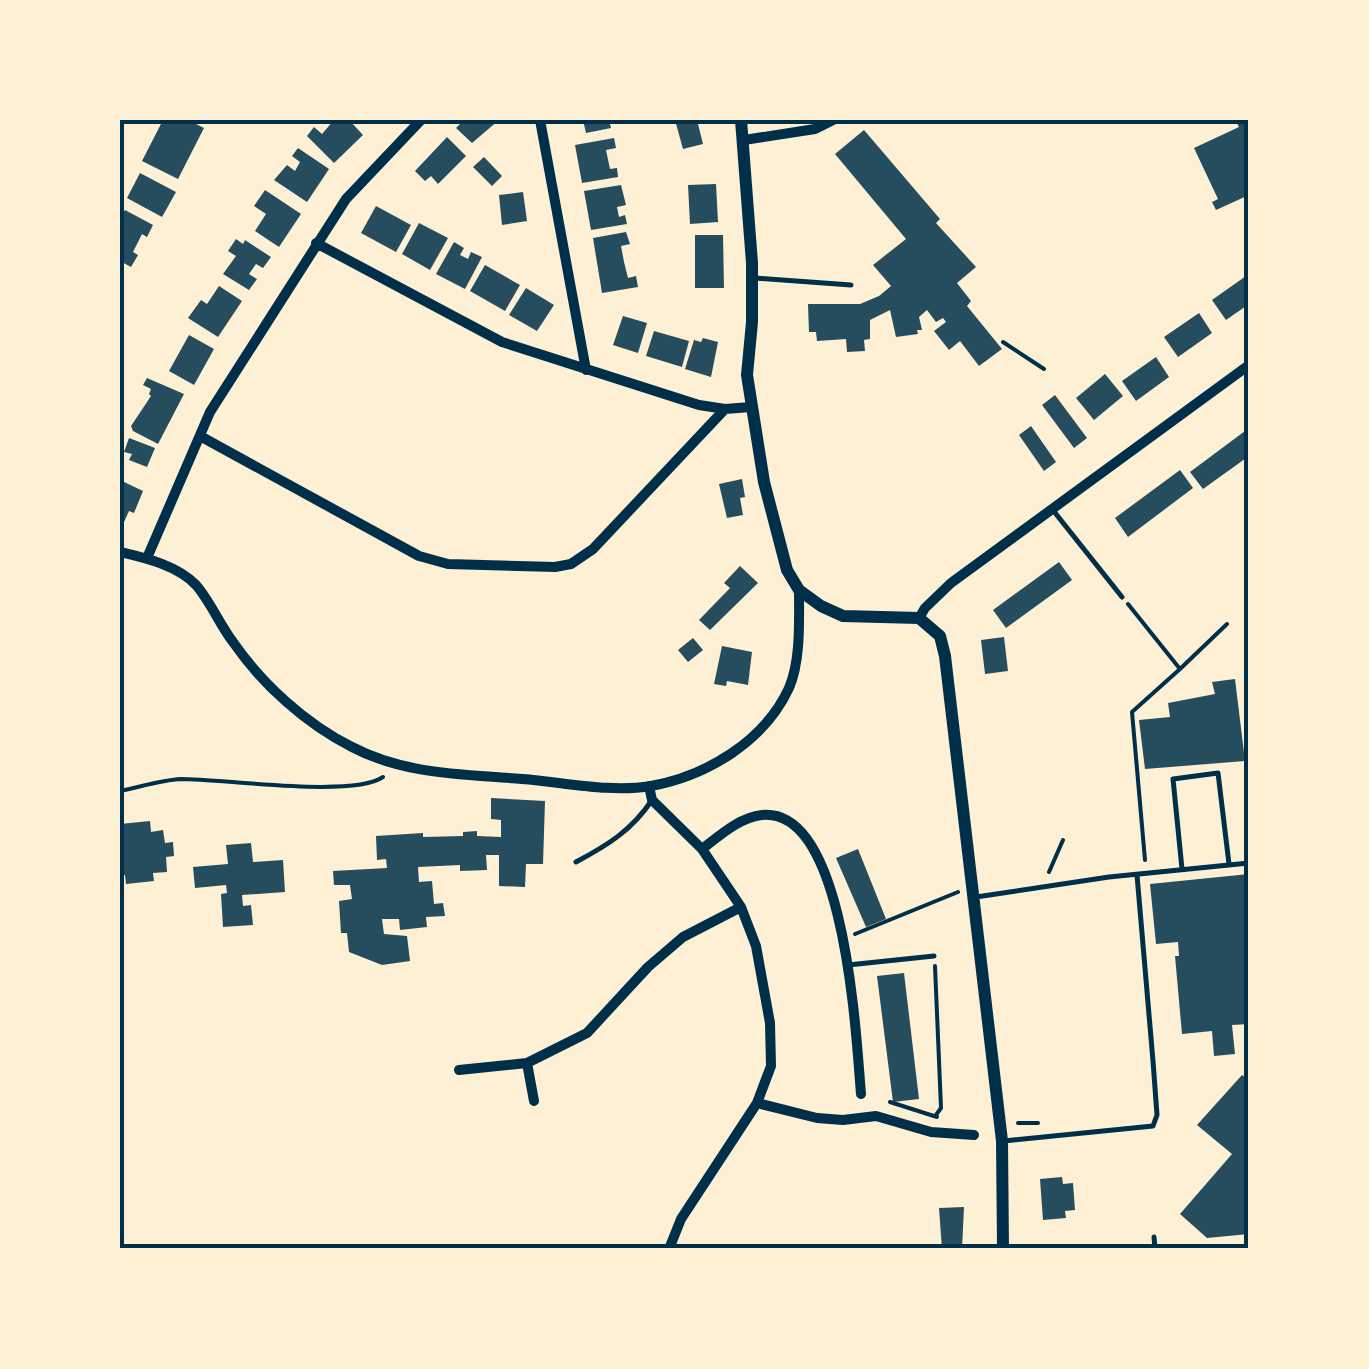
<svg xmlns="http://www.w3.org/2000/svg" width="1369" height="1369" viewBox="0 0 1369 1369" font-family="Roboto,sans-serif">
  <rect width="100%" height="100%" fill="#fdf0d5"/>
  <path fill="#264d5e" d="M163,120H188L204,128L178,179L142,161Z
    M334,120H349L363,135L334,163L307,136L314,127L322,134Z
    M464,120H499L472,143L456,128Z
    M583,120H609L611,128L586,133Z
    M675,120H697L703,144L683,149Z
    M1235,120H1249V195L1216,210L1212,202L1218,199L1194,148L1239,127Z
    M864,130L940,219L936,223L976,267L957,283L971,301L967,306L1002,349L979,366L960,341L949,350L934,331L946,322L943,318L936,322L927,310L919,317L922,330H917L918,334L896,337L890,310L870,320V339L864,340L865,351L847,352L846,339L817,341L816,332H809L808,304H860L879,296L891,286L873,265L906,239L835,154Z
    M447,137L466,156L438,184L431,176L425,181L415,171Z
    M614,138L616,148L606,150L610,169L617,168L618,177L582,183L575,145Z
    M298,148L329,169L307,202L274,180L287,165L295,171L300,162L292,156Z
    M484,157L502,176L492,186L473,167Z
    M140,173L176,192L162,217L127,198Z
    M716,184L718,222L690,224L688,185Z
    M621,185L626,205L617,207L619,217L625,215L627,224L591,230L584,191Z
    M265,190L301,214L279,247L255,231L266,214L254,206Z
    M523,192L527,221L502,225L499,195Z
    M376,206L411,225L396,252L361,233Z
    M125,210L153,225L147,237L142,234L133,252L138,255L131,267L120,261V218Z
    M419,223L448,238L430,270L402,254Z
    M626,232L630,244L621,246L624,262L628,278L636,276L638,287L602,293L593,238Z
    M695,235H723L724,288H695Z
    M236,239L243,244L245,240L271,257L263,268L256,264L249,274L257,279L249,290L223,274L236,256L228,251Z
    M454,242L464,248L460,255L468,259L471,252L482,257L465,289L436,274Z
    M485,265L520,285L505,311L470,291Z
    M1246,276L1249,304L1226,320L1212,300Z
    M219,286L242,301L218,337L188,318L201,300L207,304Z
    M526,288L554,305L537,331L509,315Z
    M1199,313L1212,333L1178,357L1164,337Z
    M623,316L647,323L638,353L613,345Z
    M654,331L689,341L682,367L646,356Z
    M189,335L214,349L194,385L169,371Z
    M703,338L718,342L711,377L685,369L694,340L701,342Z
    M1156,357L1169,377L1136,401L1122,381Z
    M1105,374L1123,396L1094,420L1076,398Z
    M147,378L184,394L158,444L133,431L131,426L151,396L149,394L151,389L143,385Z
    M1055,395L1087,438L1074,448L1042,405Z
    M1031,426L1056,462L1044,471L1019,435Z
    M1249,428V456L1203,489L1190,472Z
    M129,438L155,448L147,467L129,460L132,454L124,452Z
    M1180,470L1193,488L1128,537L1115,518Z
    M742,479L745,497L740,498L743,515L727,518L719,484Z
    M122,481L143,491L134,513L129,511L120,531Z
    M1059,562L1072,580L1006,628L993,610Z
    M740,566L758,583L710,630L699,620L730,588L724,583Z
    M1004,637L1008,671L985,674L981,640Z
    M693,638L703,650L688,662L678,650Z
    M722,646L752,652L748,685L727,681L726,686L714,684Z
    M1235,679L1245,761L1145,769L1139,720L1170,717L1168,703L1215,694L1212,682Z
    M491,798L545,801L543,864H526L525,887L499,886V855H486L487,870L460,871V865L418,867L419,882L432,881L434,904L443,903L445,916L426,917L427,927L400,930L399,919H382L384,934L407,936L410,961L382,965L349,952L347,933H341L339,901L352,899L350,885H334L333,871L387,868L386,859L377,860L376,836L423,833V837L463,836V832L477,831V836L501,837V820L491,819Z
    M150,821L151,832L163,830L165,843L173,842L174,856L166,857L167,872L153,873L154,881L126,884L125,875H120V824Z
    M251,843L253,862L283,860L285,892L242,895L243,906L251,905L253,925L223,927L221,894L227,893L226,885L195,888L193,867L228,864L226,845Z
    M858,849L886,919L866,927L836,858Z
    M1249,874V1024L1232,1025L1235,1054L1214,1056L1212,1031L1182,1034L1175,956H1179L1178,942L1156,944L1150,884Z
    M904,973L919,1099L893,1102L877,976Z
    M1242,1075L1249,1080V1234L1207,1238L1180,1214L1232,1154L1197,1125Z
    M1062,1177L1063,1184L1073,1183L1075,1210L1065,1211L1066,1218L1043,1220L1040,1179Z
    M964,1207L962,1249H942L939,1208Z"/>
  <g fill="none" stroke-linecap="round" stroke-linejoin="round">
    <path stroke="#003049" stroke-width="4" d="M1003,342L1044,369
      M1128,604L1180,669L1132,712L1145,860
      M1180,669L1227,624
      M120,791C140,787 161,780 181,779C224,779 353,798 383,777
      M1049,872L1063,840
      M855,934L958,892
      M935,966L941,1108L936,1115
      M890,1102L937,1117
      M1018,1123H1038"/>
    <path stroke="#003049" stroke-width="5" d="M755,278L851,285
      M1052,509L1122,597
      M576,862C608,845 632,830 652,800
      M1182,869L1173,779L1218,773L1229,864
      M976,897L1109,877L1249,863
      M848,965L934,956
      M1004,1141L1153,1126L1157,1115L1153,1061L1137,875
      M1154,1237L1155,1249"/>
    <path stroke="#003049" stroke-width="10" d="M540,120L586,370
      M744,140L815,129L833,120
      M316,243L502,342L699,405L725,409L751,407
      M200,436L419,556L448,564L555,567L571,564L593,549L725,409
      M120,552C145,558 177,565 196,585C210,601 220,625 233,642C262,684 306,724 352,747C405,775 464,774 522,779C564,782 609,793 651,786C706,776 764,742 789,688C801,660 799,621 799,590
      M147,558L210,412L346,199L421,120
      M919,618L925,608L951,583L1249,365
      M649,786L652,800L702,849L741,907L756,946L770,1023L771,1066L757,1103L681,1219L669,1249
      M702,849C719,836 740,817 762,815C846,807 856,1037 861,1094
      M527,1063L534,1101
      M459,1070L527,1063L587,1033L648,967L683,937L741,907
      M757,1103L817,1118L843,1120L876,1116L931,1132L974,1135"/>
    <path stroke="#003049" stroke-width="12" d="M741,120L752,263V322L747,375L764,482L787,570L799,590L821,606L843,616L919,618L940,636L945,656L1002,1141L1003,1249"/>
  </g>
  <rect width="1369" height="1369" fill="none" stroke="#fdf0d5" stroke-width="245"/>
  <rect x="122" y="122" width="1124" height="1124" fill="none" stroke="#003049" stroke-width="4"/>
</svg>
